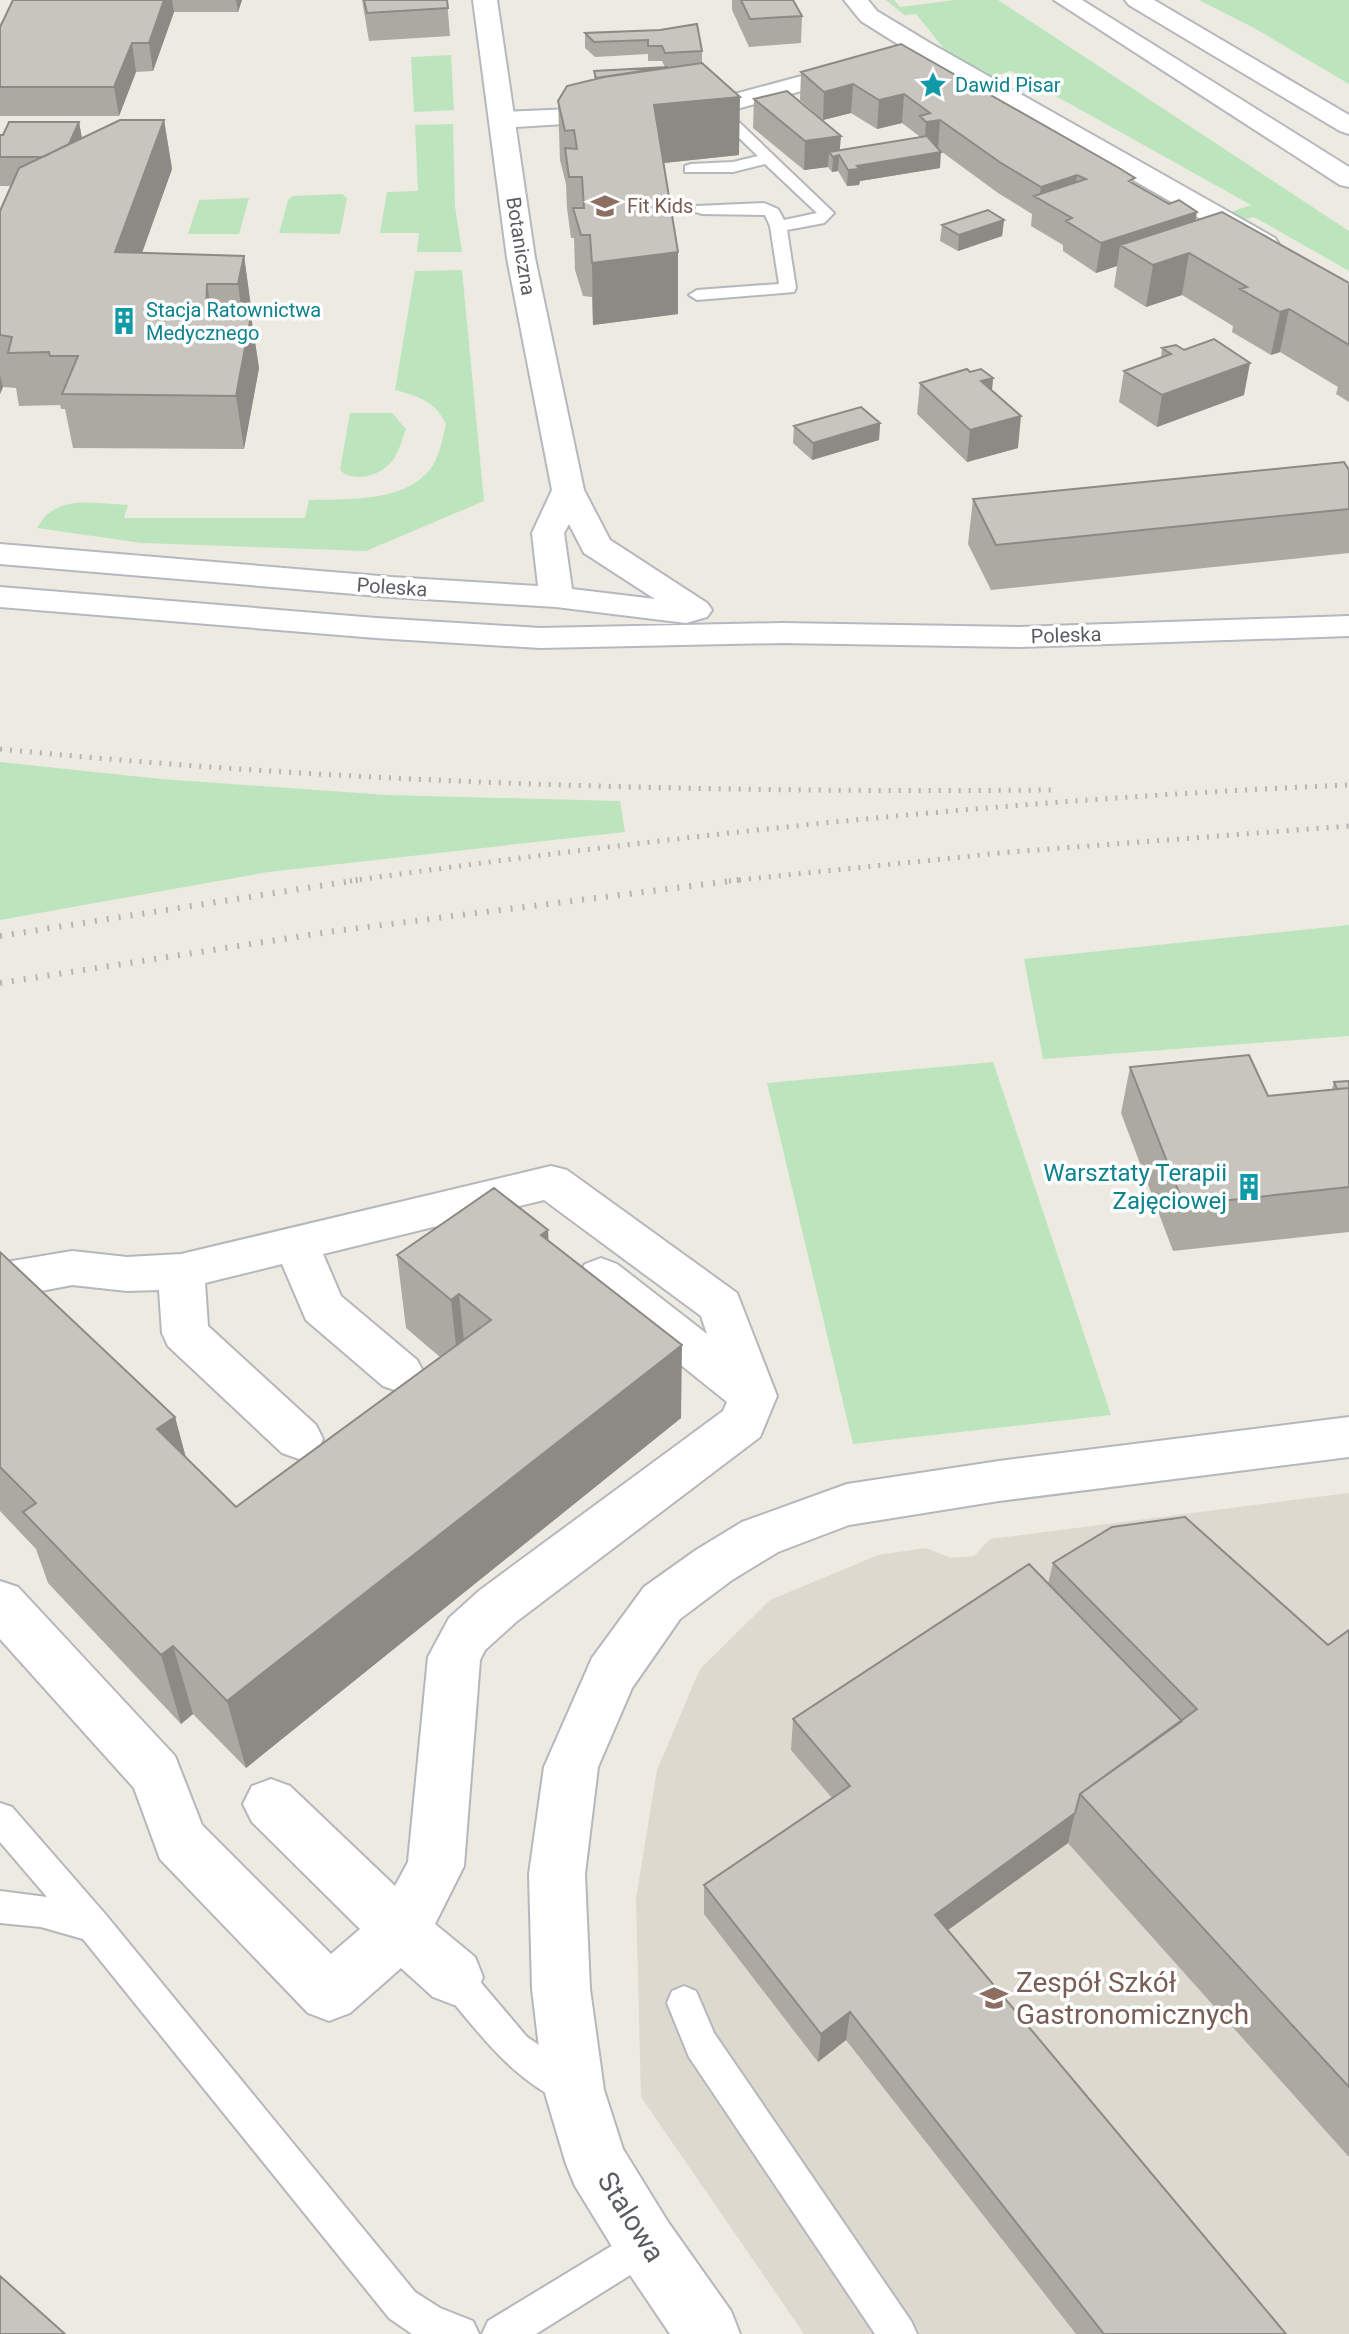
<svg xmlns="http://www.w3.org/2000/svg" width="1349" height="2334" viewBox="0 0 1349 2334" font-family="Roboto,sans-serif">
  <rect width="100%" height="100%" fill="#edeae1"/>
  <path fill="#ddd9cf" d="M1349,1493V2334H804L641,2097L636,1899L657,1770L700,1669L770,1600L878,1555L926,1548L951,1558L974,1556L990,1539Z"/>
  <path fill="#bde5bd" d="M886,0H894L900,7L955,0H998L1349,231V271L1254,217L1243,220L1231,212L1251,205L1011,71L990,77L946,51L916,14L904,15Z
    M1199,0H1349V84L1254,28Z
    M451,55L454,110L414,112L411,57Z
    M453,124L455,206L462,252H417L419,233H380L387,192L418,191L415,125Z
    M342,194L347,198L340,234L279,233L288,200L293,196Z
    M249,198L239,234H188L199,200Z
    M462,270L484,501L366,551L142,543L37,528C56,493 93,504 128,505L124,518H305L309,500C347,499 409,503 433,465C440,454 443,437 446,424C435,401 418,396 395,390L415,271Z
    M350,413H392L406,429C402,439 399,452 393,460C382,475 354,484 340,470Z
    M0,762L161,779L387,795L620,801L625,832L268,872L0,920Z
    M1349,925V1036L1043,1059L1024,959Z
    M993,1062L1111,1415L853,1444L767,1083Z"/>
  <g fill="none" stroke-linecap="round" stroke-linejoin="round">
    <g stroke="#b4b7bc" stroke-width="4">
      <path id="service" d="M716,103L721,105L834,213L824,223L787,230L796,288L794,292L697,300L689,295L697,290L779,284L770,226L765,215L702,214L696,212V206L764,203L778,209L784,220L817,213L765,164L733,172H685V166L691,164L733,162L758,156L711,111V105Z
        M0,1803L12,1807L106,1915L415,2292L440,2308L473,2321L479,2334H412L389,2318L83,1939L41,1927L0,1923V1891L47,1897L0,1842Z
        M454,1960L466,1965L527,2037L581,2073L586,2086L581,2099L568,2104C513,2081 479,2033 442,1989L437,1977L442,1965Z
        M684,1986L696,1991L714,2033L911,2321L917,2334H875L689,2057L667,2003L672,1991Z
        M646,2225L659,2231L665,2244L659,2257L536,2334H482L488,2321Z"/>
    </g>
    <g stroke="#b4b7bc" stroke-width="4">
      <path id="minor" d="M844,0H868L877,11L930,43L1275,238L1279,244L1275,250L1265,252L1255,250L912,53L861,21Z
        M857,61L866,63L869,68L866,73L733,110L683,117L674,114L670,109L674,104L731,95Z
        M619,107L628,110L632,115L628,120L502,128L493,125L489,120L493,115L502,112Z
        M551,1166L567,1170L737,1293L777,1396L760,1437L516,1622L485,1650L480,1660L464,1866L435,1924L475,1957L483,1977L475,1997L454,2005L433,1997L401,1968L350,2013L329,2021L308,2013L160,1859L134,1788L0,1639V1581L18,1587L175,1756L202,1825L331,1954L360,1929L252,1822L243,1804L252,1786L271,1779L290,1786L395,1886L408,1862L428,1657L449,1618L480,1590L723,1411L727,1402L585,1288L578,1276L585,1264L601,1258L617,1264L707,1334L701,1316L544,1200L323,1254L341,1296L417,1360L424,1373L417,1386L400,1392L383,1386L306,1320L282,1264L205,1283L208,1326L316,1425L323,1439L316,1453L299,1459L282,1453L168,1346L162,1333L159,1290L127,1291L72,1285L0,1299V1263L72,1251L127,1257L181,1254Z
        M1349,1417V1457L999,1501L849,1525L778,1552L732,1580L680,1619L632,1688L598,1767L585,1874L590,1989L604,2090L623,2149L668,2222L731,2311L740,2334H670L624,2266L575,2186L566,2164L544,2090L532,1989L529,1874L544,1767L592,1658L644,1587L696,1550L742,1522L847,1484L999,1461Z"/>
    </g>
    <g stroke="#b5b8be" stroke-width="4">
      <path id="secondary" d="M473,0H497L535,258L584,490L610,540L707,603L712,610L707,617L686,623L556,607L391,597L0,564V544L391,577L538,586L532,533L552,490L507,258ZM569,524L584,553L655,599L572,589L564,533Z
        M1054,0H1082L1349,167V187L1340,185Z
        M1125,0H1154L1349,115V134L1340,131L1129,5Z
        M0,587L376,618L540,628L782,623L1019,627L1349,616V636L1019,647L782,643L540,648L376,638L0,607Z"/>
    </g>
    <use href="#service" fill="#fff" fill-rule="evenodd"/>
    <use href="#minor" fill="#fff" fill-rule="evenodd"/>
    <use href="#secondary" fill="#fff" fill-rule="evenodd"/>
    <path stroke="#b3b4b4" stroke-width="5" stroke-dasharray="2 8" stroke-linecap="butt" d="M0,749C351,784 701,793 1054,790
      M350,881C683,834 1013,799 1349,785
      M729,881L1010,852L1349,826"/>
    <path stroke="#b3b4b4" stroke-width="6" stroke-dasharray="2 10" stroke-linecap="butt" d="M0,936L364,879
      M0,983L335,931L747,879"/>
  </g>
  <path fill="#aca9a3" d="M13,0H242L238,12H174L153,71L136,72L119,116H0V27Z
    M362,0H447L450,36L369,41Z
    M732,0H793L802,16L801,43L749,47L732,10Z
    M660,30L702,51V63L739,155L663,163L678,314L593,325L592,297L583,296L575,270L574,238H571L567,208L566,184L560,160L558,101L594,79V71L665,67L662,61H648V54L595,57L585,48V33Z
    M901,44L1195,221L1349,283V402L1336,394L1338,387L1280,352L1271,355L1232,332L1233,326L1182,295L1146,307L1114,287L1117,266L1096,273L1063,251V245L1031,226L1032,214L998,193L938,149L940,168L860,181L859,185L847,186L838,171L832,172L828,167L804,170L753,128L754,99L840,150L919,138V136L902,123L877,129L851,113L823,120L800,100L801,72Z
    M164,120L172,169L142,253L244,256L251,307L249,316H251L259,368L244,449L73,448L65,409H61L60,405L19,406L16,388L3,387L0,394V211L11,186H0V135L79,122L82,138Z
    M1004,220L1002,236L958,251L940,241L942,225Z
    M1162,348L1244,395L1157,427L1119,402L1124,371L1161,358Z
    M970,372L993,378L992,391L1018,448L967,462L917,414L920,383Z
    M880,423L879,440L812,460L793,443L794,426Z
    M1349,470V553L991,590L968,544L973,499Z
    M1130,1067L1268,1096L1332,1089L1334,1082L1349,1081V1232L1173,1251L1121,1113Z
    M549,1241L681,1418L246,1768L193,1714L181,1724L48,1583L36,1549L0,1511V1252L175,1417L186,1458L236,1507L440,1357L406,1328L397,1255Z
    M1053,1563L1328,1645L1349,1630V2157L1068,1843L948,1930L1286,2334H1076L846,2040L818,2062L704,1914V1885L832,1798L791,1750L793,1719L1048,1584Z"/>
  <path fill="#8c8a85" d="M164,0H172L174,12L153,71L149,43Z
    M236,0H242L238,12Z
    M132,43L136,72L119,116L114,87Z
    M853,84L851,113L823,120L824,92Z
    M904,94L902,123L877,129L879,100Z
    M740,97L739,155L654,164V105Z
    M164,120L172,169L124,303L115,252Z
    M940,120L938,149L924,152L926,122Z
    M79,122L84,151L64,157Z
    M841,136L838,171L832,172L833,157L829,152L828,167L804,170L805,141Z
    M941,152L940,168L860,181L859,185L847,186L848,170L857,166Z
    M1077,175L1073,204L1039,199L1041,187Z
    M1197,212L1192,242L1120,245L1117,266L1096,273L1101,243Z
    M1004,220L1002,236L958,251L959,235Z
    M678,252V314L593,325L592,263Z
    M1189,253L1182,295L1146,307L1153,265Z
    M244,256L251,307L245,335L238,284Z
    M207,284L215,335L206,315Z
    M1289,309L1280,352L1271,355L1280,312Z
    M251,316L259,368L244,449L236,396Z
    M1250,363L1244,395L1157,427L1162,395Z
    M0,375L3,387L0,394Z
    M993,378L990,409L981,381Z
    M1021,416L1018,448L967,462L970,430Z
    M880,423L879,440L812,460L813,443Z
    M548,1230L552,1304L541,1235Z
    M459,1294L467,1368L459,1373L451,1300Z
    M682,1345L681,1418L246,1768L227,1701Z
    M175,1417L194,1488L157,1429Z
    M173,1646L193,1714L181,1724L161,1655Z
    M1075,1813L1068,1843L930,1943L935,1915Z
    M850,2012L846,2040L818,2062L821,2034Z"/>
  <path fill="#c8c5be" stroke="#8c8a85" stroke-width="2" d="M13,0H164L149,43H132L114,87H0V27Z
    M364,0H447L448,8L367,13Z
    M741,0H793L802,16L750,19Z
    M697,24L702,51L665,53L662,46H648V40L594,42L585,33L660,30Z
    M901,44L1119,168L1135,178L1129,181L1169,204L1179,200L1197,212L1101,243L1066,221L1072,218L1034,196L1086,179L1077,175L1041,187L1001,163L940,120L926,122L920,116L930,113L904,94L879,100L853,84L824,92L801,72Z
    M702,63L740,97L654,105L678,252L592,263L590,235H581L573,208H584L582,177H569L565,148L577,149L574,130L565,131L558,101L567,86L604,77Z
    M668,67L596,78L594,71Z
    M787,91L841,136L805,141L754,99Z
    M120,120H164L115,252L244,256L238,284H207L206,315L251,316L236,396L62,394L78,356H50L49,352L8,353L12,337L0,335V211L19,168Z
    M9,122H79L69,144L43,157H0V135H3Z
    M927,136L941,152L857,166L860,169L848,170L839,155L833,157L829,152Z
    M988,210L1004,220L959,235L942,225Z
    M1222,212L1349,283V345L1289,309L1280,312L1240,289L1247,287L1189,253L1153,265L1120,245Z
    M1214,339L1250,363L1162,395L1124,371L1171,354L1162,348L1176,345L1184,350Z
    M967,369L970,372L981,369L993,378L981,381L1021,416L970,430L920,383Z
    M861,407L880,423L813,443L794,426Z
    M1344,462L1349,470V509L996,545L973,499Z
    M1249,1055L1268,1096L1349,1088V1187L1184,1205L1130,1067Z
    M1349,1081V1088L1337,1089L1334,1082Z
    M494,1188L548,1230L541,1235L682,1345L227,1701L173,1646L161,1655L23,1512L36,1503L0,1467V1252L175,1417L157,1429L236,1507L491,1320L459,1294L451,1300L397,1255Z
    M1185,1517L1328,1645L1349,1630V2087L1080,1794L1197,1709L1053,1563L1112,1527Z
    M1029,1564L1182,1721L1080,1794L1075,1813L935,1915L1286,2334H1104L850,2012L821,2034L704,1885L850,1786L793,1719Z
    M0,2276L65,2334H0Z"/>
  <defs>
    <g id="sight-bare" transform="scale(2.16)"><path d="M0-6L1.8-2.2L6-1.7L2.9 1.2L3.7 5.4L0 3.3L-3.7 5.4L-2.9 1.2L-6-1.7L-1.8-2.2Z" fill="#0f9aa8" stroke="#fff" stroke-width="2.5" paint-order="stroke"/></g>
    <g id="school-bare" transform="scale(2.16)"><path d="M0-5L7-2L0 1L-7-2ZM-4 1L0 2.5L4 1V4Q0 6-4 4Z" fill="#8d6e63" stroke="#fff" stroke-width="2.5" paint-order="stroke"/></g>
    <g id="building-bare" transform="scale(2.16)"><path d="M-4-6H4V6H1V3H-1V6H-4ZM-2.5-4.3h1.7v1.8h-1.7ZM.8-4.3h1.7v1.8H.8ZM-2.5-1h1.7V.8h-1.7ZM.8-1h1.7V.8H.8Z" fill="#0f9aa8" stroke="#fff" stroke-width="2.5" paint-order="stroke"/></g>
  </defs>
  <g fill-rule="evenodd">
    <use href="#sight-bare" x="933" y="85"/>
    <use href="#school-bare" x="605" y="206"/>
    <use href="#building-bare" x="124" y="321"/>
    <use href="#building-bare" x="1249" y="1187"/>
    <use href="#school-bare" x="994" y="1998"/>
  </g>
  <g text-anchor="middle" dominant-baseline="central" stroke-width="7" stroke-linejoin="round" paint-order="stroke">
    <g font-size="20" fill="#0d838f" stroke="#fff" text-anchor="start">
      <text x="955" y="85">Dawid Pisar</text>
      <text x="146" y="310">Stacja Ratownictwa<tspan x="146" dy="23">Medycznego</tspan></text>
    </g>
    <g font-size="20" fill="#785e54" stroke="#fff" text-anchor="start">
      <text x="627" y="206">Fit Kids</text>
    </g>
    <g font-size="20" fill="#5a5e62" stroke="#fff">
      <text transform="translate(521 246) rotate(81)">Botaniczna</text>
      <text transform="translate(392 587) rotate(4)">Poleska</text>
      <text transform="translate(1066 635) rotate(-2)">Poleska</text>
    </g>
    <g font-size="24" fill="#0d838f" stroke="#fff" text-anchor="end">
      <text x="1227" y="1173">Warsztaty Terapii<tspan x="1227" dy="28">Zajęciowej</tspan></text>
    </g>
    <g font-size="28" fill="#785e54" stroke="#fff" text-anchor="start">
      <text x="1016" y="1982">Zespół Szkół<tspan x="1016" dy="32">Gastronomicznych</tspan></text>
    </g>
    <g font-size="28" fill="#5a5e62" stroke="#fff">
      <text transform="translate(631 2217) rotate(58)">Stalowa</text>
    </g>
  </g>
</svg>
